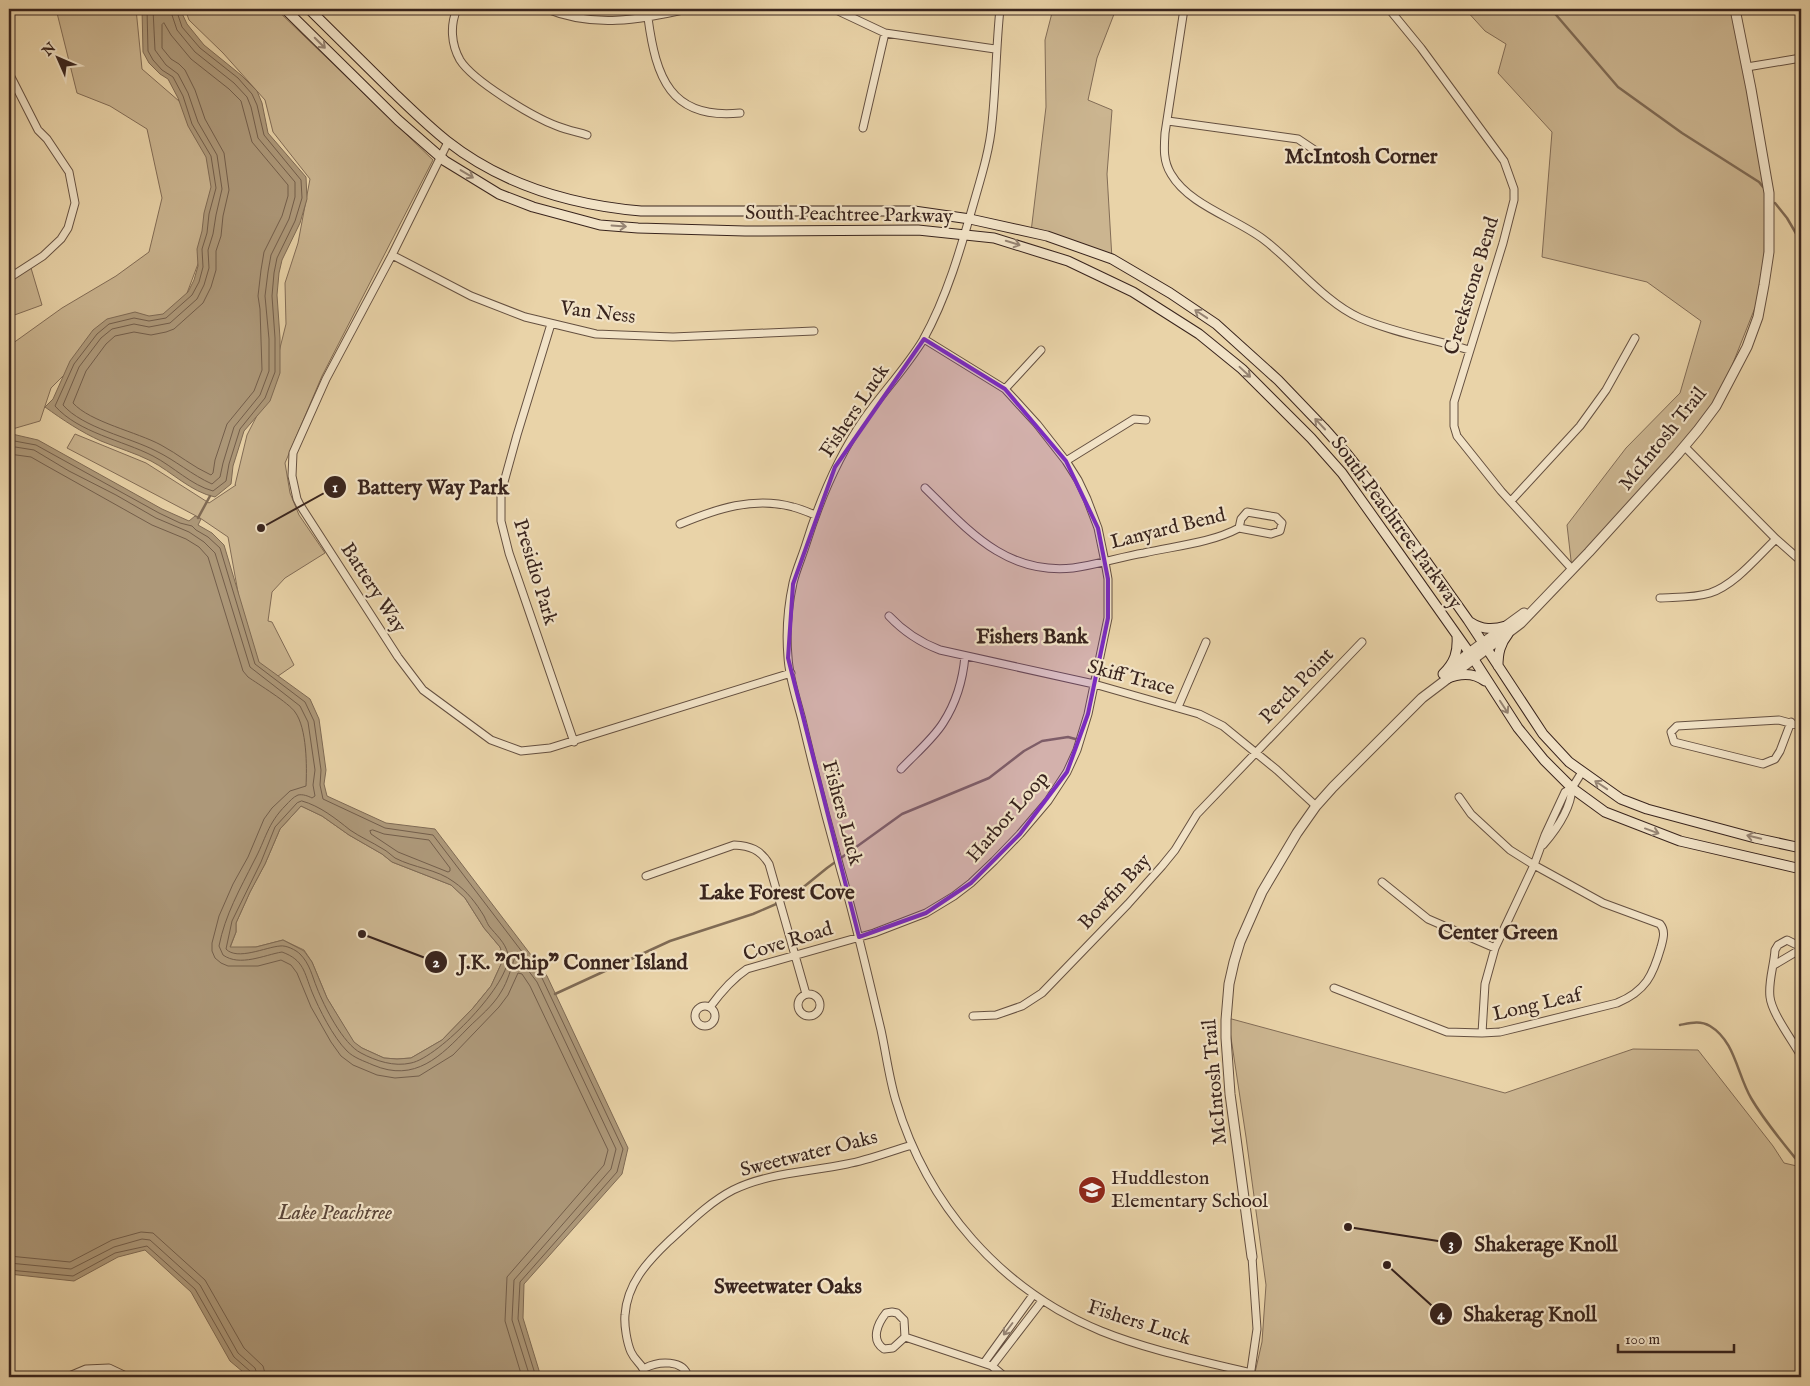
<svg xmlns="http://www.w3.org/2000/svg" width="1810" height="1386" viewBox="0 0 1810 1386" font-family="'IM FELL English',serif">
  <rect width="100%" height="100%" fill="#e9d3a8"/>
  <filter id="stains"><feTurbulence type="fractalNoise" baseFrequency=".004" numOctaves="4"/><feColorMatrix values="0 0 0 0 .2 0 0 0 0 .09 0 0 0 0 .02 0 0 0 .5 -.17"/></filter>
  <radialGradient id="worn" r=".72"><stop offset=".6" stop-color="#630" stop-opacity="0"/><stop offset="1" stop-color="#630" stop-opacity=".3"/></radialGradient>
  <path fill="#cbb590" stroke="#826c56" d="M56,9H136L142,69L194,114L230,179L181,309L105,334L51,388L40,421L9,430V346L62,308L116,276L149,252L162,198L147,129L110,106L77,93Z
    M185,9H276L433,160L322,376L285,463L290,493L299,515L325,553L285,578L272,592L268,621L272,622L294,665L268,683L245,631L228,537L200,518L67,448L75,434L146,463L209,503L236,485H235L247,435L269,392L286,324L285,283L298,243L310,179L273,132L265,100L223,53L189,20Z
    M1053,9H1116L1097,58L1088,100L1112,110L1107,174L1112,259L1031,232L1046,107L1045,40Z
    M1465,9H1736L1765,165L1764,285L1716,406L1572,569L1567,525L1626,448L1680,393L1701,321L1647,282L1542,257L1552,132L1498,73L1506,44L1485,31Z
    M31,268L42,305L9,317V279Z
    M301,806L322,816L349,835L382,854L392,862L451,885L465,898L484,928L500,947L503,956L502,962L491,986L473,1008L442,1040L411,1058L397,1059L384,1058L362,1048L354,1043L327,998L312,962L304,950L283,940L256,947L230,948L236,932V923L250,892L265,864L280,829Z
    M1228,1018L1505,1093L1633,1049L1698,1050L1773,1146L1784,1163L1801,1167V1377H1254L1262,1342L1266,1285L1246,1137Z"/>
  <path fill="#ad9879" stroke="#7f6a54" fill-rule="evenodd" d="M142,9H180L187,24L204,45L241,75L257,91L262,103L268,133L306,177L307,199L300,223L282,260L279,273L277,295L280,338V373L270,401L244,431L233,466L231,484L215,497C191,492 172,472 151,461C135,453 118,448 101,441C81,432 63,420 45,407L53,399L70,361L93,330L107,319L135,312L149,316L163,314L188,292L194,280L198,266L197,249L202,231L204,213L211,187L206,157L188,126L178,98L168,79L160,74L149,63L143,52Z
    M12,434L38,440L162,509L189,521L195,516L201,519L198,525L212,533L224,545L259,662L310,699L319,719L326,770L324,784L327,796L386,823L435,829L547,976L628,1148L622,1174L524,1284L523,1318L541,1377H249L230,1361L191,1292L145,1250L118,1257L74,1281L9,1274V435ZM301,806L322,816L349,835L382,854L392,862L451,885L465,898L484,928L500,947L503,956L502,962L491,986L473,1008L442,1040L411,1058L397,1059L384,1058L362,1048L354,1042L327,998L312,962L304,951L283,940L256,947H230L236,932V923L250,892L265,864L280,829Z"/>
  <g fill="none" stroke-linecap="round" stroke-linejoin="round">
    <path stroke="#735e4b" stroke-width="1" d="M147,9L148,51L153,60L162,70L173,77L183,96L192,124L211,156L216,188L209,214L207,233L202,249L203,267L199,282L192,295L166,318L149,321L134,318L109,324L97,334L74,364L55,406C79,433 122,440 153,456C174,467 191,485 213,491L226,481L229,464L240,429L265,398L275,372V338L272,296L274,273L277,258L295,221L302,198L301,180L264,135L257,105L252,94L238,78L200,48L182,27L176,9
      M153,9L155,50L166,65L178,74L188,93L198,122L217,155L222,189L216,215L213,234L208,250L209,268L204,285L197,299L170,323L149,327L134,324L112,329L101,338L79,367L63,405C83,428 129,437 156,451C175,460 192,475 212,484L220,477L223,463L234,427L260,395L269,371V339L265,296L268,272L271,255L289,219L295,197V182L258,138L251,107L247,97L234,83L195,52L177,30L170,9
      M164,23L171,35L191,59L229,89L241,101L252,142L288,185V196L282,216L264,252L261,270L258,296L260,309L262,370L254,391L227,424L215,460L213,473L211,475C193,467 178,454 161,445C137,432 90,422 73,403L86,371L106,344L115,336L134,332L151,335L166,332L174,329L203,303L211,287L216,270V251L221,236L223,216L229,190L224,153L205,119L195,90L185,70L179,64L171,59L162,48V25Z
      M9,440L36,445L159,513L180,523L192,526L196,530L208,537L220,548L255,664L305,702L314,721L321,770L320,785L323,799L385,828L433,835L542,978L623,1149L617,1172L520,1282L518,1319L536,1377
      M9,446L34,450L69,471L116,495L156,518L189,532L204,542L215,553L250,667L300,706L308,722L315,770L313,785L315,796L312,798C308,796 303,794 298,795C293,797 289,802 286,805C267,824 266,839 254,861C240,889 225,915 219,946L223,955C240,967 264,955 282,952C304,960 304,972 312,992C319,1009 333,1037 347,1051C354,1058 364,1061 373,1065C415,1083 441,1056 468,1028C479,1017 493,1006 501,992C508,981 511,968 515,957H518L537,982L616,1149L611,1169L514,1280L512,1320L530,1377
      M9,454L31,457L45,465L152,525L186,539L199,547L208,557L243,671L248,677C258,684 289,703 295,712C307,728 307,767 306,786L290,791L272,808L264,819L248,857L233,884L219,916L212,943V951L215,958L221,963L228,966H258L281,960L291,965L297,973L311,1007L331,1042L341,1056L353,1065L377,1075L395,1078L419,1076L453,1055L499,1007L508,995L518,973L522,974L530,986L608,1150L604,1165L507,1277L505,1321L522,1377
      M302,801C320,806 335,818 350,830C360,837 372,842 383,849C387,851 391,855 395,858C414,868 437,869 454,882C467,891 476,903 484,916C486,920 487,923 489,926C496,935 505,942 508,954C513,982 438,1058 411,1063C394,1067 376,1061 361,1053C343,1044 324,1006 317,988C312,976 310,964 300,954C296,950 286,945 280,946C266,947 237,961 226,949L232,921L261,862L275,827L297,803Z
      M373,830L384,834L429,840L450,868V871L448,872L398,852L371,834L370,831Z
      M9,1256L70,1262L112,1240L141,1232L153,1233L205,1280L244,1348L263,1366L266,1377
      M9,1263L71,1269L114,1247L142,1239L150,1240L200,1285L238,1353L255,1368L258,1377
      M9,1270L73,1276L115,1253L147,1246L195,1289L234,1357L251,1372L252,1377"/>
    <path stroke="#7f6a54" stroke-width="2.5" d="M1551,9L1618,87L1682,133L1759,182L1763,187
      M1775,203L1787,218L1801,242
      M198,518L210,496
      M555,994L670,941L753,914L790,898L827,868L902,814L989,778L1024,751L1042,741L1068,737L1079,740
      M1680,1025C1690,1023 1700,1020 1710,1026C1735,1041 1737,1074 1751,1098C1765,1122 1783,1143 1801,1165"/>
    <g stroke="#655040" stroke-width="9">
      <path id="minor" d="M457,9C450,25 451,44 460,60C473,81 533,117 557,126C567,130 577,132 587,135
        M547,9C593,28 640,20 687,9
        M834,9L885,33L995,49
        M1000,9C996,47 996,85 992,123C990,147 983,171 976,195C962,244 948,295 923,340C906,368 883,392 864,419C837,458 820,499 806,544C802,557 796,570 793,583C788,606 786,634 788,657C789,678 797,700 802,720C814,771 827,821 841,871C856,923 868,976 881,1030C886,1053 889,1078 896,1101C927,1205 1001,1290 1101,1331C1148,1350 1202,1361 1251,1373
        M1184,9L1165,133C1164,148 1163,161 1171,174C1189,205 1235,218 1263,239C1294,262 1324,302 1360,318C1394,333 1433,339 1469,350
        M1389,9L1421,48L1504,161L1514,189V200L1503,243L1454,402V426L1457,436L1501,491L1572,569
        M648,18C656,77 670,120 740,113
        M1747,67L1801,58
        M9,73L38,130L47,139L69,172L75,203L68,228L61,239L43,256L9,278
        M1168,121L1298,139L1316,151
        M863,128L885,33
        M448,142L392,255L326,379L293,453L292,476L297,499L300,505L398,657L423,690L491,740L521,751L550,748L791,673
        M392,255L471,296L525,317L596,334L673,337L814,331
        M551,324L517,435L501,493V521L509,553L574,742
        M1005,389L1041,350
        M1684,446L1776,539L1801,561
        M1066,461L1134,419L1146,420
        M925,488C969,531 1006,575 1073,568C1097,565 1120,557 1144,553C1175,546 1211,543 1239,528
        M1511,501L1580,426L1606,390L1635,338
        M1247,512L1276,517L1282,523L1280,531L1271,534L1239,528L1241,519Z
        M680,524C716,509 754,496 793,507C801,509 808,512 815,515
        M1660,598C1676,597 1694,598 1710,593C1735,585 1758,556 1776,539
        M889,616C904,632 919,642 940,650L1094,684L1199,714L1223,726L1277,770L1316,806
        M1178,707L1206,642
        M1791,722L1780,751L1775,759L1763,764L1674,742L1671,732L1677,726L1779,720L1801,726
        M901,769C914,755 933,739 943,723C956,703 963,679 965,656
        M1543,845C1556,830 1571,808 1572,788
        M646,876L734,845C750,846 760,849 769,864L806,994
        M1382,882L1428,919L1495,948
        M1801,947L1787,940L1778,945L1775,950C1774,966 1768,982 1770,997C1772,1014 1793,1041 1801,1056
        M1774,965L1801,949
        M1334,988L1447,1032L1482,1033L1500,1032L1617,1003C1646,991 1653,975 1661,947C1663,939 1666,931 1660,924L1603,903L1534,865L1510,850L1471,814L1459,797
        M798 1005a11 11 0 1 1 22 0a11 11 0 1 1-22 0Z
        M695 1016a10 10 0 1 1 20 0a10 10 0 1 1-20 0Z
        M710,1007C721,992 732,979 747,969L874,933L926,913L954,896L971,883L994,861L1020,834L1048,801L1067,772L1077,750L1088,714L1108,618V579L1105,562L1098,528L1087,499L1078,480L1066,461L1037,424L1005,389L924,339
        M973,1016L996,1015L1022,1006L1042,993L1128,904L1162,866L1175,850L1197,814L1362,642
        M1482,1033L1485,984L1495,948L1534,865L1545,835L1565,792L1572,788L1582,772
        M892,1312L897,1313L904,1320L905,1337L893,1348L884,1349C870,1340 878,1323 886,1313Z
        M905,1337L992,1366L1005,1377
        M984,1363L1033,1295
        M992,1366L1042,1301
        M645,1368C658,1361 684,1359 688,1377
        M67,1377L86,1369L109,1368L128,1377
        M646,1377C644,1364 636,1363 631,1352C627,1343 624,1325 625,1315C627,1284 647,1262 668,1242C688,1224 708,1203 733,1190C767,1173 809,1172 847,1164C869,1160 891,1151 912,1145
        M1250,1377L1257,1329L1252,1257"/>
    </g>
    <g stroke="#655040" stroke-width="11">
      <path id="tertiary" d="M1448,670L1469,653L1524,613
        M1252,1257L1230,1094L1226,1038V1020L1229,984L1234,962L1240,942L1262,892L1297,833L1316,806L1333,787L1422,698L1521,623L1589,552L1677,455L1698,430L1716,406L1747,347L1758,317L1764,285L1769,252V193L1751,89L1735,9"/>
    </g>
    <g stroke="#39241d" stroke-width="11">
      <path id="secondary" d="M285,9L398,120L445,161L499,194L533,207L600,225L638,228L745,231L918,230L994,238L1068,261L1133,292L1199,334L1242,369L1311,438L1342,473L1394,546L1471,655L1518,728L1544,760L1572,788L1605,812L1680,841L1801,869
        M309,9C337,37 365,64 393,92C411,109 428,126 447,141C503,185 572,205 641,211H914L970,219L1047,236L1112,259L1170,293L1216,324L1278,380L1324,428L1347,454L1375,489L1468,620L1543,734L1569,762L1621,799L1647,809L1755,838L1801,848
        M1470,622C1482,630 1493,630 1506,626
        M1498,666C1498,653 1500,644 1508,634
        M1443,674C1455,662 1458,652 1457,636
        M1446,679C1460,673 1473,672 1485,681"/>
    </g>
    <use href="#minor" stroke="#f1e2c6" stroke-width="7"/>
    <use href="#tertiary" stroke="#f1e2c6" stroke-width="9"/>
    <use href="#secondary" stroke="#f1e2c6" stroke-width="9"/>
  </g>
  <defs><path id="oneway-shaft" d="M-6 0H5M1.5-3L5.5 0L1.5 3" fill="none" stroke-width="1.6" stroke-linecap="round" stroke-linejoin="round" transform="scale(1.25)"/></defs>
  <g stroke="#958372">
    <use href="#oneway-shaft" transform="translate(320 43) rotate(45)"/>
    <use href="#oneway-shaft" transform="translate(467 174) rotate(31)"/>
    <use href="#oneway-shaft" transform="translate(619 226) rotate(4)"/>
    <use href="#oneway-shaft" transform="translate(1013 243) rotate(17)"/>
    <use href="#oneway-shaft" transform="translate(1201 314) rotate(-146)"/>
    <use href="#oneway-shaft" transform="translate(1245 372) rotate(43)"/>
    <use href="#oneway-shaft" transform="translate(1320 424) rotate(-133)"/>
    <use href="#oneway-shaft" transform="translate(1504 707) rotate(57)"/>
    <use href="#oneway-shaft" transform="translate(1601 785) rotate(-146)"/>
    <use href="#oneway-shaft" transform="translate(1652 831) rotate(20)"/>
    <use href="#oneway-shaft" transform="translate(1754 837) rotate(-166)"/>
    <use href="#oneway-shaft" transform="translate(1008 1329) rotate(127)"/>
  </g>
  <path fill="#7b2cbf" fill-opacity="0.2" stroke="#7b2cbf" stroke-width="4" stroke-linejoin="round" d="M924,339L1005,389L1066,461L1098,528L1108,579V618L1088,714L1067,772L1020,834L971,883L926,913L859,937L788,658L793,584L835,467Z"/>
  <defs>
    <g id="school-disc" transform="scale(1.4375)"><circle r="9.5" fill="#8f2418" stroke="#f1e2c6"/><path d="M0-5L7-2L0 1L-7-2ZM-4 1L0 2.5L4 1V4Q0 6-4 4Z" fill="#fff"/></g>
  </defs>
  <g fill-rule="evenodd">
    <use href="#school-disc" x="1092" y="1190"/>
  </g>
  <g text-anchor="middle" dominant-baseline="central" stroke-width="4.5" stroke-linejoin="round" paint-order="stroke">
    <g font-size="20" fill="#39241d" stroke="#f1e2c6">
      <text transform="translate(849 215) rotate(1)">South Peachtree Parkway</text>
      <text transform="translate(1472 286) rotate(-73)">Creekstone Bend</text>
      <text transform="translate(598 313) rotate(7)">Van Ness</text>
      <text transform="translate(855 411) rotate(-56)">Fishers Luck</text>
      <text transform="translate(1663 439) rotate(-51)">McIntosh Trail</text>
      <text transform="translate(1396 523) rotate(54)">South Peachtree Parkway</text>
      <text transform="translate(1168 529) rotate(-14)">Lanyard Bend</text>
      <text transform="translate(535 572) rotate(73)">Presidio Park</text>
      <text transform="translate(373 588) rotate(57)">Battery Way</text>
      <text transform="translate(1131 678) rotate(15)">Skiff Trace</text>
      <text transform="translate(1297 686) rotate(-46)">Perch Point</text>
      <text transform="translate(842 813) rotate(75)">Fishers Luck</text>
      <text transform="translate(1008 817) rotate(-49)">Harbor Loop</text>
      <text transform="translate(1115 892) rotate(-47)">Bowfin Bay</text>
      <text transform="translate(788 942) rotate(-17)">Cove Road</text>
      <text transform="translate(1537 1005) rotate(-13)">Long Leaf</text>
      <text transform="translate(1215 1082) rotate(-95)">McIntosh Trail</text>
      <text transform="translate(809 1154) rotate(-14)">Sweetwater Oaks</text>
      <text transform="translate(1139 1323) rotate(18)">Fishers Luck</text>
    </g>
    <g font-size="20" fill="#39241d" stroke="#f1e2c6" text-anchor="start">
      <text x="1111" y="1178">Huddleston<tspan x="1111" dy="23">Elementary School</tspan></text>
    </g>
    <g font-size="21" font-weight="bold" fill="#39241d" stroke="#f1e2c6">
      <text x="1361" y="157">McIntosh Corner</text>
      <text x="1032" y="637">Fishers Bank</text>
      <text x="777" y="893">Lake Forest Cove</text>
      <text x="1498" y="933">Center Green</text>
      <text x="788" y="1287">Sweetwater Oaks</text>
    </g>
    <g font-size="21" font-style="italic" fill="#5c4739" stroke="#f1e2c6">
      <text x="335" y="1213">Lake Peachtree</text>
    </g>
  </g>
  <path fill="none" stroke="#39241d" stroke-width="2" d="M261 528L335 487M362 934L436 962M1348 1227L1451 1243M1387 1265L1441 1314"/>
  <g fill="#39241d" stroke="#f1e2c6" stroke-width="2">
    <circle cx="261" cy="528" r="5"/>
    <circle cx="362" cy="934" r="5"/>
    <circle cx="1348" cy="1227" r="5"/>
    <circle cx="1387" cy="1265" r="5"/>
    <circle cx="335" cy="487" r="12"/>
    <circle cx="436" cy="962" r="12"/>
    <circle cx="1451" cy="1243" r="12"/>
    <circle cx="1441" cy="1314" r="12"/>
  </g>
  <g font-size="15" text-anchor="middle" font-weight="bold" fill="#fff">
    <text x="335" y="492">1</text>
    <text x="436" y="967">2</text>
    <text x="1451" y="1249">3</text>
    <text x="1441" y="1319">4</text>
  </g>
  <g font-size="21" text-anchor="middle" font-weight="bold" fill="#39241d" stroke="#f1e2c6" stroke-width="4.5" stroke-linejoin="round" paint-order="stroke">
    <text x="433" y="494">Battery Way Park</text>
    <text x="573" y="969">J.K. "Chip" Conner Island</text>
    <text x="1546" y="1251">Shakerage Knoll</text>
    <text x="1530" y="1321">Shakerag Knoll</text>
  </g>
  <rect width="1810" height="1386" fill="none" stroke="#e9d3a8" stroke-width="30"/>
  <rect x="10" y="10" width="1790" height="1366" fill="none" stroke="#39241d" stroke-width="2.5"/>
  <rect x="15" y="15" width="1780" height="1356" fill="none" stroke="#39241d"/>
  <g transform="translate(58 58) rotate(315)" stroke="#f1e2c6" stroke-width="4" paint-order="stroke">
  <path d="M0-4L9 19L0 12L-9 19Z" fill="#39241d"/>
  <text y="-8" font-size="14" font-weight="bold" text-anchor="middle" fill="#39241d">N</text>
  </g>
  <path d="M1618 1344v8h116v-8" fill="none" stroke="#39241d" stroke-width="2.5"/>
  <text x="1625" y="1344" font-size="15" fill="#39241d" stroke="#f1e2c6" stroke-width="4" paint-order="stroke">100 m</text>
  <rect width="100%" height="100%" filter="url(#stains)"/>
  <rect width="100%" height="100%" fill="url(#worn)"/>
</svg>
